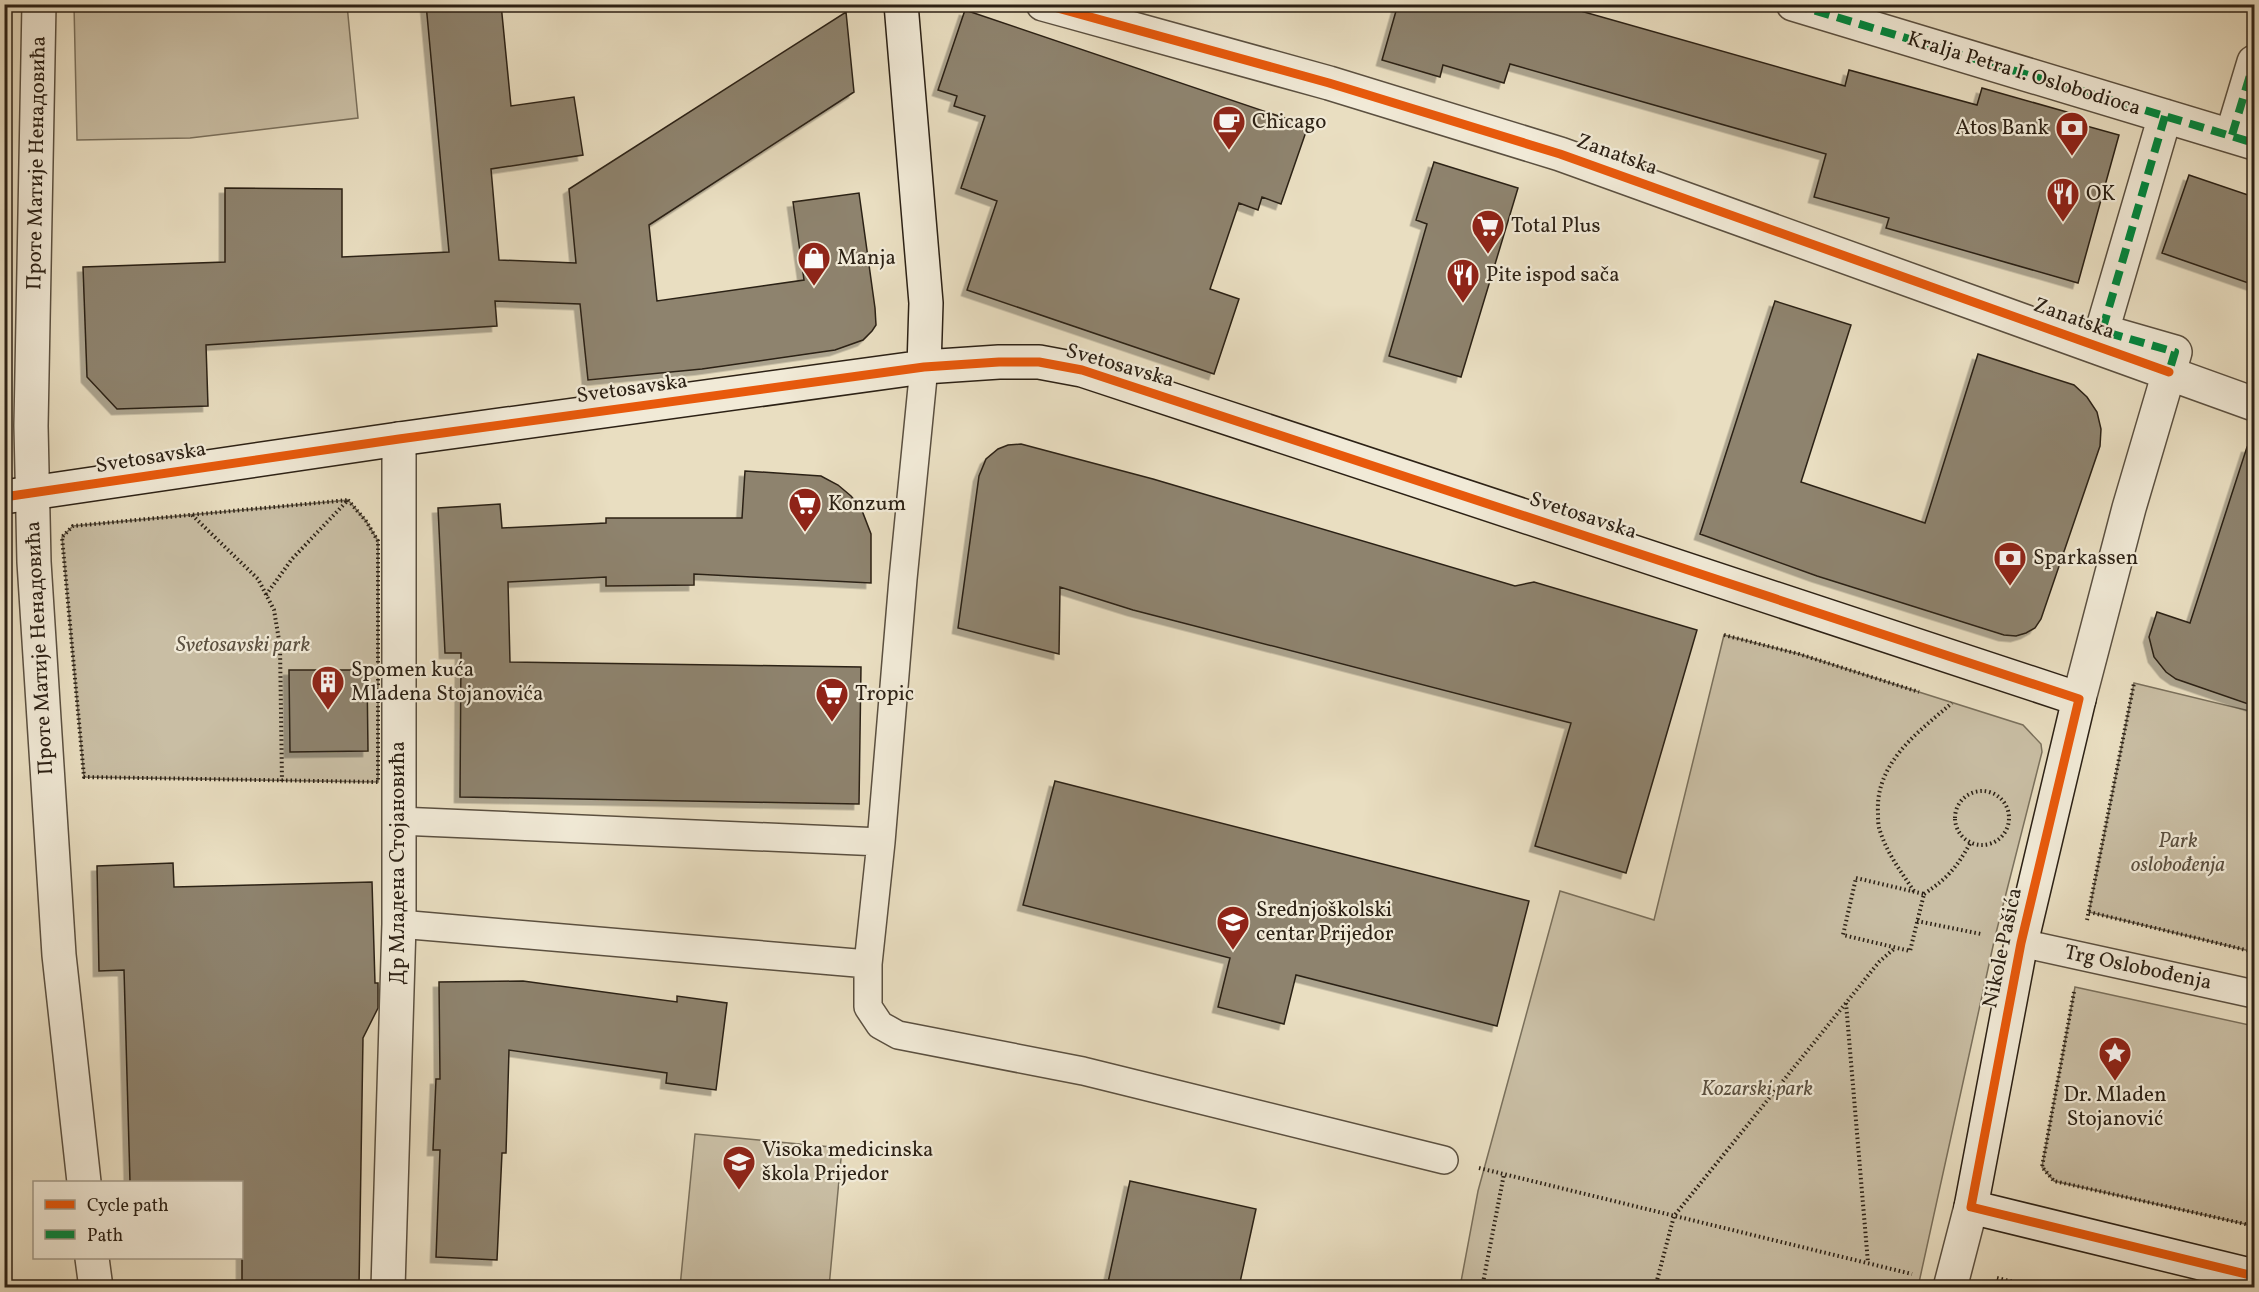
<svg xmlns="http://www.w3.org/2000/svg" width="2259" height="1292" viewBox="0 0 2259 1292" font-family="Vollkorn,serif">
  <defs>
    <filter id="shadow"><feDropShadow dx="-5.5" dy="5.5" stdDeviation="0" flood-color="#0004"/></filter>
  </defs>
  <rect width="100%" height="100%" fill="#e9dec1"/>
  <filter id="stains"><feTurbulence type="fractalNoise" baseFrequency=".00333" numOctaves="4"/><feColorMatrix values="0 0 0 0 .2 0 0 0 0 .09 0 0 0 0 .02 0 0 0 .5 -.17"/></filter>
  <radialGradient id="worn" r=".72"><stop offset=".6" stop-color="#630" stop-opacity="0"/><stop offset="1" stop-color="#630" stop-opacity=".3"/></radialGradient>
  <path fill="#c9bea4" stroke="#7a705c" stroke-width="1.5" d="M74,5H347L358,118L190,138L77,140Z
    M348,500L366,521L378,541V782L84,777L62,537L73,526Z
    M1724,635L1799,654L2023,725L2041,744L2042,752L1995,937L1918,1287H1460L1478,1191L1560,891L1654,920Z
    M2134,683L2254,712V952L2089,912Z
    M2075,987L2254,1026V1226L2054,1181L2042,1167Z
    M695,1134L842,1148L829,1287H680Z"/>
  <path fill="#8e836e" stroke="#2c2115" stroke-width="1.5" filter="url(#shadow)" d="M426,4H501L511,106L574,97L583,155L491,169L499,260L576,263L569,189L846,12L854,92L649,225L657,301L804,280L793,202L859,193L875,308L876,325L872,331L863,340L835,350L702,369L588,380L580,304L495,301L497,326L206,345L208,406L117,409L87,377L83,267L225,262V188L342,189V257L449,252Z
    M1398,4H1556L1845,86L1849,70L1977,105L1982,88L2074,114L2072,122L2119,135L2078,283L1886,228L1889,218L1814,197L1826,154L1510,64L1504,83L1443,65L1440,77L1382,60Z
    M965,10L1308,126L1281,204L1262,197L1258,210L1239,203L1210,289L1239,299L1214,374L967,290L997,201L961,188L985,116L954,106L957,96L938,90Z
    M1434,162L1518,188L1461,377L1389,356L1427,224L1416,220Z
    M2189,175L2254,197V285L2162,253Z
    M1775,301L1851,325L1801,482L1925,523L1978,354L2074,385L2087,397L2097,412L2101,429L2100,446L2041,619L2035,628L2026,633L2016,636L2004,635L1817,576L1700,534Z
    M1021,444L1153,479L1515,586L1534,582L1697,630L1626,873L1535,846L1571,723L1133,610L1060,587L1059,654L958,628L979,476L986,459L998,449L1008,445Z
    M2247,447L2254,448V706L2176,679L2166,672L2154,657L2149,637L2157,612L2190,623Z
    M745,471L821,476L838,485L851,496L861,508L871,534V583L694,574V585L606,586V577L508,582L510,662L861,667L859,804L460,797L461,653H445L438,508L500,504L502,528L606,523V518H742Z
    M289,670H367L368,751L290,752Z
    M1055,781L1529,901L1497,1026L1296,975L1284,1024L1218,1007L1230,958L1023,905Z
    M173,863L174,887L372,882L375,983H378V1008L363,1038L359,1287H242V1182H130L124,970L99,971L97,866Z
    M523,981L677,1002V996L727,1003L716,1090L666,1083L667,1073L509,1050L506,1153H502L497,1260L436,1257L440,1150H433L436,1079H440L439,982Z
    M1130,1181L1256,1209L1239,1287H1107Z"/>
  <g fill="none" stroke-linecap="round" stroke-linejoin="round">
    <g stroke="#5b5040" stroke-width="30">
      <path id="lane" d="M924,367L903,579L881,842L868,964V1007L880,1025L898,1035L1083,1071L1444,1160
        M399,821L881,842
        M399,924L868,964
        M2021,943L2254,994"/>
    </g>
    <g stroke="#5b5040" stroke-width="36">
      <path id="street" d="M39,4L31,426L34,562L59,955L84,1182
        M1043,4L1329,83L1560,154L2254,404
        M1793,4L2254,143
        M2232,135L2254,62
        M2079,699L2129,508L2175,352L2102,331L2165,116
        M92,1258L96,1288
        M388,1288L399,924V439
        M1950,1288L1971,1207"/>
    </g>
    <g stroke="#2c2115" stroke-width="36">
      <path id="secondary" d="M901,4L926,303L924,367
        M4,497L399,439L924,367L999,362H1039L1082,370L2079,699L2021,943L1971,1207L2254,1276"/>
    </g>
    <path stroke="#2c2115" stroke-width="4" stroke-dasharray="1.5 3" stroke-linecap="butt" d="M348,500L366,521L378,541V782L84,777L62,537L73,526Z
      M192,515L258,579L274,610L280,646L282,781
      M266,595L292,559L348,500
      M1724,635L1799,654L1919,692
      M1955 818a27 27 0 1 1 54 0a27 27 0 1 1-54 0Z
      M1856,878L1924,894L1910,951L1843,935Z
      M1914,891C1901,872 1887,853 1880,831C1878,826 1878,819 1878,813C1875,763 1918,732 1952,703
      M1924,894C1949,877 1956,868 1971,842
      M2089,912L2254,952
      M2087,920L2134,683
      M1917,921L1981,934
      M2074,992L2042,1167L2054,1181L2254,1226
      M1846,1003L1868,1263
      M1479,1168L1912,1274
      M1997,1278L2038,1288
      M1482,1288L1504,1174
      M1655,1288L1674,1216L1879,962L1895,948"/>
    <use href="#lane" stroke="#f1ead7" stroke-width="27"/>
    <use href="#street" stroke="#f1ead7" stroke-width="33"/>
    <use href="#secondary" stroke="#f1ead7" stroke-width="33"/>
    <path stroke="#00873e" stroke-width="8" stroke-dasharray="15 8" stroke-linecap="butt" d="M1793,4L2254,143
      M2165,116L2102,331L2175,352L2169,372
      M2232,135L2254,62"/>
    <g stroke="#f1ead7" stroke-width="13">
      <path id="cycleway" d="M1043,4L1329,83L1560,154L2169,372
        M4,497L399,439L924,367L999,362H1039L1082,370L2079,699L2021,943L1971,1207L2254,1276"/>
    </g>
    <use href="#cycleway" stroke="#e8590c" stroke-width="9"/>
  </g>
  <defs>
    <g id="cafe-pin" transform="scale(1.725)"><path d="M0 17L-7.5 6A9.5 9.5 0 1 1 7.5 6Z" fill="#8f2418" stroke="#f1ead7"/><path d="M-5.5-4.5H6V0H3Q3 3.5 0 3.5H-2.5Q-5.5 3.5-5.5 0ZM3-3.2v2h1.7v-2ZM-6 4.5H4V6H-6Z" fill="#fff"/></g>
    <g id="bank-pin" transform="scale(1.725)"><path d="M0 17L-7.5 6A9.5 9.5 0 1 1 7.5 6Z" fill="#8f2418" stroke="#f1ead7"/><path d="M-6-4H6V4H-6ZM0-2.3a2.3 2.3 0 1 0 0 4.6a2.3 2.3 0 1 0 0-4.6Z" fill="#fff"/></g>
    <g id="restaurant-pin" transform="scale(1.725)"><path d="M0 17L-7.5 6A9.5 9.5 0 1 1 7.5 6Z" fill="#8f2418" stroke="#f1ead7"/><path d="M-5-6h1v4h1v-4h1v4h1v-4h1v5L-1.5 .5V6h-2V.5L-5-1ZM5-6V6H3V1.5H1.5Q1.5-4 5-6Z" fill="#fff"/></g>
    <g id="supermarket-pin" transform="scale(1.725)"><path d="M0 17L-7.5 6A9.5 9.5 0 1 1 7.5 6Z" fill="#8f2418" stroke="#f1ead7"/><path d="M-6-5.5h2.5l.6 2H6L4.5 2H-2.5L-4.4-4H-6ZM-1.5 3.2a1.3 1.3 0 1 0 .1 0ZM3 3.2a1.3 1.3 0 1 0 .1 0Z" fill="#fff"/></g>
    <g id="shop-pin" transform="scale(1.725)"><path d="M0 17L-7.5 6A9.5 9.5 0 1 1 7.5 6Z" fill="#8f2418" stroke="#f1ead7"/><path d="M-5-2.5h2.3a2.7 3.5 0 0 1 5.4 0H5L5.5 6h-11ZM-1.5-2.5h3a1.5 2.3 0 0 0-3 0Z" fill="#fff"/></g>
    <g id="building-pin" transform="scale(1.725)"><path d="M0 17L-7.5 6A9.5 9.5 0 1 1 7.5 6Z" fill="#8f2418" stroke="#f1ead7"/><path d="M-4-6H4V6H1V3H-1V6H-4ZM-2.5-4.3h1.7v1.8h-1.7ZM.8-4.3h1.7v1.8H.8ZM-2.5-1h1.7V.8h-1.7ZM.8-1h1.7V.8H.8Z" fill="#fff"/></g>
    <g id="school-pin" transform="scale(1.725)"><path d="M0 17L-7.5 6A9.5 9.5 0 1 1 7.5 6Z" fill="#8f2418" stroke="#f1ead7"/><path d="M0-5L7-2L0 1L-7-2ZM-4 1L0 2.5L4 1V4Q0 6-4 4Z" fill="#fff"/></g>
    <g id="sight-pin" transform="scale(1.725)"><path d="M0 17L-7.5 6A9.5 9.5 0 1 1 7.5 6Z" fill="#8f2418" stroke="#f1ead7"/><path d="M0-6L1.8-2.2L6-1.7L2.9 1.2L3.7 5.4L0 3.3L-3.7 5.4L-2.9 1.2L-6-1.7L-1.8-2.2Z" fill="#fff"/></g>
  </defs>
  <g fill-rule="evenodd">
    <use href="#cafe-pin" x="1229" y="122"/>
    <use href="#bank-pin" x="2072" y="128"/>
    <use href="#restaurant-pin" x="2063" y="194"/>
    <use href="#supermarket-pin" x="1488" y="226"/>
    <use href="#shop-pin" x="814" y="258"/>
    <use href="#restaurant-pin" x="1463" y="275"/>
    <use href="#supermarket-pin" x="805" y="504"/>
    <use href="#bank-pin" x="2010" y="558"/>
    <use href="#building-pin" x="328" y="682"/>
    <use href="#supermarket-pin" x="832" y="694"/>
    <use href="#school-pin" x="1233" y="922"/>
    <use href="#sight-pin" x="2115" y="1053"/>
    <use href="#school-pin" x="739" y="1162"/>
  </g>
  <g text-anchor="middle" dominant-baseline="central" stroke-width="4.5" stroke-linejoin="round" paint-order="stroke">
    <g font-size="21" fill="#2c2115" stroke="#f1ead7">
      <text transform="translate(2024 74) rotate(17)">Kralja Petra I. Oslobodioca</text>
      <text transform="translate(1617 155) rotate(20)">Zanatska</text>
      <text transform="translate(37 163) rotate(-89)">Проте Матије Ненадовића</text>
      <text transform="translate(2074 319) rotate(20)">Zanatska</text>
      <text transform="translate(1120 366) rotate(16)">Svetosavska</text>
      <text transform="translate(632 389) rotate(-8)">Svetosavska</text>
      <text transform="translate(151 458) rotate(-9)">Svetosavska</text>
      <text transform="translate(1583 516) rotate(18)">Svetosavska</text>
      <text transform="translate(40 648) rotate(-93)">Проте Матије Ненадовића</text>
      <text transform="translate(398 863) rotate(-90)">Др Младена Стојановића</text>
      <text transform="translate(2003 948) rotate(-78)">Nikole Pašića</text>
      <text transform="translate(2138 968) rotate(12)">Trg Oslobođenja</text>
    </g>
    <g font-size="21" fill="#2c2115" stroke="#f1ead7" text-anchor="start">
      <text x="1252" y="122">Chicago</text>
      <text x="2049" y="128" text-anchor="end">Atos Bank</text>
      <text x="2086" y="194">OK</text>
      <text x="1511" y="226">Total Plus</text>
      <text x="837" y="258">Manja</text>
      <text x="1486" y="275">Pite ispod sača</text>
      <text x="828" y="504">Konzum</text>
      <text x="2033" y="558">Sparkassen</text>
      <text x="351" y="670">Spomen kuća<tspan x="351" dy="24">Mladena Stojanovića</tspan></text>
      <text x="855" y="694">Tropic</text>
      <text x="1256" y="910">Srednjoškolski<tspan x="1256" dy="24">centar Prijedor</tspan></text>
      <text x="2115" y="1095" text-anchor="middle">Dr. Mladen<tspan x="2115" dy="24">Stojanović</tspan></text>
      <text x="762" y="1150">Visoka medicinska<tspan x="762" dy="24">škola Prijedor</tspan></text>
    </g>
    <g font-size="21" font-style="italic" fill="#5b5040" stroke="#f1ead7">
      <text x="243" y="645">Svetosavski park</text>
      <text x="2178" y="841">Park<tspan x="2178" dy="24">oslobođenja</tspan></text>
      <text x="1757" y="1089">Kozarski park</text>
    </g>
  </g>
  <rect width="2259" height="1292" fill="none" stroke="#e9dec1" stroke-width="24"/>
  <rect x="6" y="6" width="2247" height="1280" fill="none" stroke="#2c2115" stroke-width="3"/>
  <rect x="12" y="12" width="2235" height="1268" fill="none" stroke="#2c2115" stroke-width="1.5"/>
  <rect x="33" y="1181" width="210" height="78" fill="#f1ead7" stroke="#a29a89" stroke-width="1.5"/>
  <rect x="45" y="1200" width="30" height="9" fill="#e8590c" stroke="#a29a89" stroke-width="1.5"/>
  <text x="87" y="1211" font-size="18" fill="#2c2115">Cycle path</text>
  <rect x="45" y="1230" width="30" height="9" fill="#00873e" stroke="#a29a89" stroke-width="1.5"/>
  <text x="87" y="1241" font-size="18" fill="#2c2115">Path</text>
  <rect width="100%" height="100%" filter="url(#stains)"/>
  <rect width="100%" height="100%" fill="url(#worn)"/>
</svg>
